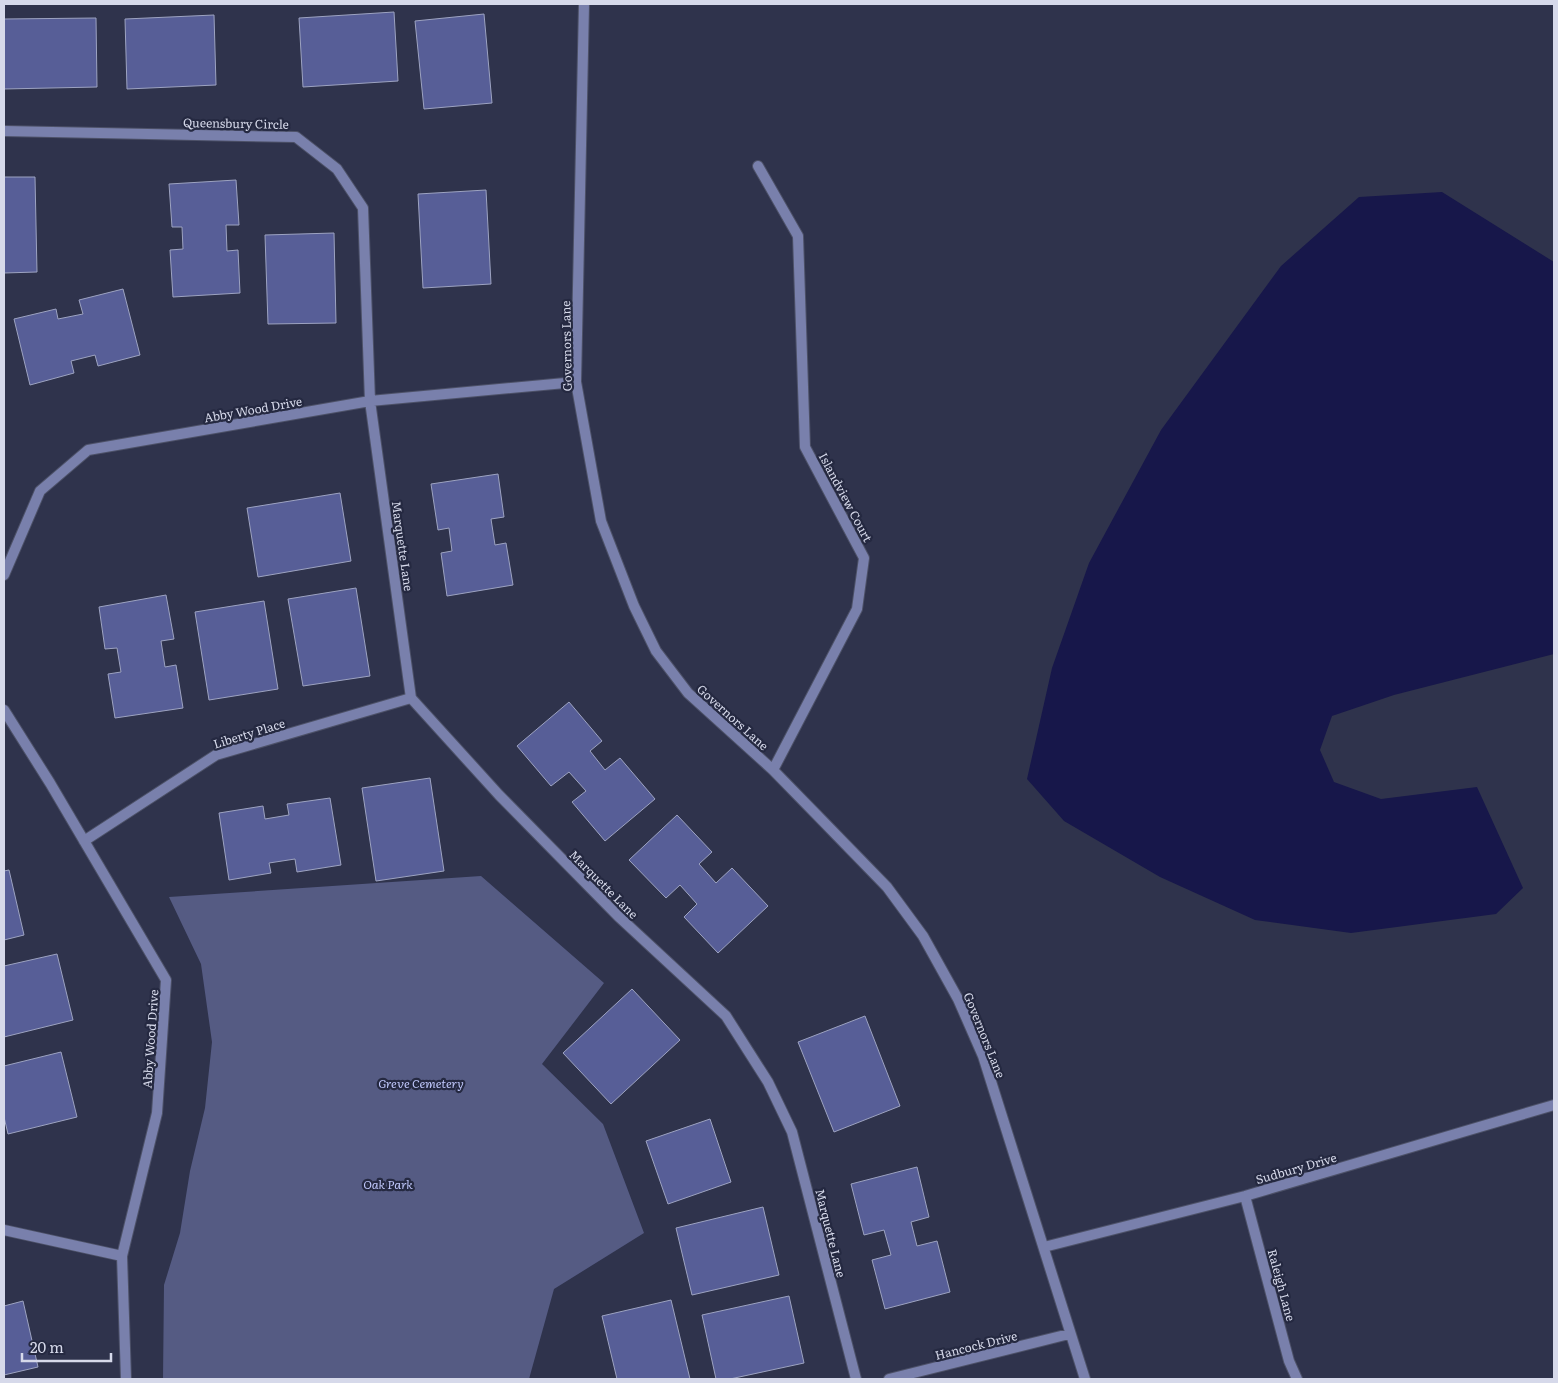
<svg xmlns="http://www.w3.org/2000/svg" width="1558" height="1383" viewBox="0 0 1558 1383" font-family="Literata,serif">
  <rect width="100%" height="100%" fill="#2f334c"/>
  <path fill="#555b83" d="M481,876L604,983L542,1064L603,1124L644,1233L554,1289L529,1379H163L164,1285L180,1233L190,1171L205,1108L212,1042L201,964L169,897Z"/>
  <path fill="#17174a" d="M1442,192L1554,262V654L1394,695L1332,716L1320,750L1334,782L1381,799L1477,787L1523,888L1496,914L1351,933L1255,920L1160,877L1064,821L1027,779L1052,668L1089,563L1161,430L1281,266L1359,197Z"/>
  <path fill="#575e97" stroke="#9da3c1" d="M394,12L398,81L303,87L299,18Z
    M484,14L492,103L424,109L415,21Z
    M214,15L216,85L127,89L125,19Z
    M96,18L97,87L4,89V19Z
    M4,177H35L37,272L4,273Z
    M236,180L239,225H226L227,251L238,250L240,293L173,297L170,250L183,249L182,227H172L169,184Z
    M486,190L491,284L423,288L418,194Z
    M334,233L336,323L268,324L265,235Z
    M123,289L140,355L98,366L95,355L71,361L74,373L30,385L14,319L56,309L58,319L83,314L79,300Z
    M498,474L504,517L491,519L495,545L506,543L513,585L447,596L441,553L452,551L449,528L438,530L431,484Z
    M340,493L351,561L258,577L247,508Z
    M356,588L370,676L303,686L288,599Z
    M166,595L174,639L161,641L165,667L176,665L183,708L115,718L108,674L121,672L117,648L105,649L99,607Z
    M264,601L278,689L209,700L195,612Z
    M569,702L602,741L590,751L605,770L620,758L655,799L605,841L572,802L586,791L569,772L551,786L517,746Z
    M430,778L444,871L376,881L362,788Z
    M330,798L341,865L297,872L295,859L269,863L271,873L229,880L219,813L263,806L265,819L289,815L287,804Z
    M677,815L712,852L699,864L716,883L732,868L768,906L718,953L684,917L697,904L680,885L666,898L629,860Z
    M9,870L24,935L4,940V871Z
    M57,954L73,1020L4,1037V966Z
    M632,989L680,1040L611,1104L563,1053Z
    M865,1016L900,1106L834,1132L798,1042Z
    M61,1052L77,1117L8,1134L4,1117V1066Z
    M710,1119L731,1182L668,1204L646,1141Z
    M917,1167L929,1217L911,1222L917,1246L937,1241L950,1292L885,1309L872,1260L891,1255L884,1230L864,1235L851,1184Z
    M763,1207L779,1275L692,1295L676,1228Z
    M789,1296L804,1363L730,1379H716L702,1315Z
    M671,1300L690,1379H617L602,1316Z
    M23,1301L38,1367L4,1375V1306Z"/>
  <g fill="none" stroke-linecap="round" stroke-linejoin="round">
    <g stroke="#4d5168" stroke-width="12">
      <path id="street" d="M584,4L576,382L601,521L634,606L656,651L688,693L773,770L815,813L887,887L923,936L958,999L983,1056L1085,1379
        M4,131L296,137L337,169L363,208L370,401L411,698L499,795L618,916L726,1016L768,1082L792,1132L856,1379
        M758,166L798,236L805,447L864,558L857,609L773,770
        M4,575L40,491L88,450L370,401L576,382
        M4,710L50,783L166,980L157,1113L122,1256L126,1379
        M84,841L216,755L411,698
        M1245,1196L1289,1361L1297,1379
        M4,1230L122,1256
        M1044,1247L1245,1196L1554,1105
        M889,1379L1069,1334"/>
    </g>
    <use href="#street" stroke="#7980ac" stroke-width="10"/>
  </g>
  <g text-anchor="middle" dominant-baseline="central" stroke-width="4.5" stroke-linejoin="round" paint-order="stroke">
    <g font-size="12" fill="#d6d9ea" stroke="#252941">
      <text transform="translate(236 123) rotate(1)">Queensbury Circle</text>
      <text transform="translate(566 346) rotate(-91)">Governors Lane</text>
      <text transform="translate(253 409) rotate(-10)">Abby Wood Drive</text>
      <text transform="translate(846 497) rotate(62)">Islandview Court</text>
      <text transform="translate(403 546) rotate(82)">Marquette Lane</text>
      <text transform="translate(733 717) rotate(42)">Governors Lane</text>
      <text transform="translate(249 733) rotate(-17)">Liberty Place</text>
      <text transform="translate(604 884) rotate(45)">Marquette Lane</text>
      <text transform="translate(985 1035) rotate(68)">Governors Lane</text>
      <text transform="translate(150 1039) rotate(-86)">Abby Wood Drive</text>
      <text transform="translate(1296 1168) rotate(-16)">Sudbury Drive</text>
      <text transform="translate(831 1233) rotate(76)">Marquette Lane</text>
      <text transform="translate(1282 1285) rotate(75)">Raleigh Lane</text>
      <text transform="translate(976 1345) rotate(-14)">Hancock Drive</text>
    </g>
    <g font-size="12" font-style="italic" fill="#c0c8fc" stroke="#252941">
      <text x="421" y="1083">Greve Cemetery</text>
      <text x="388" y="1184">Oak Park</text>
    </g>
  </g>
  <rect width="1558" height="1383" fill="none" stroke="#d6d9ea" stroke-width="10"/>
  <path d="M22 1353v8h89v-8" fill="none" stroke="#d6d9ea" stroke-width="2.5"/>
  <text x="30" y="1353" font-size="15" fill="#d6d9ea" stroke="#252941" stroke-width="4" paint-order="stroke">20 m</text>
</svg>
